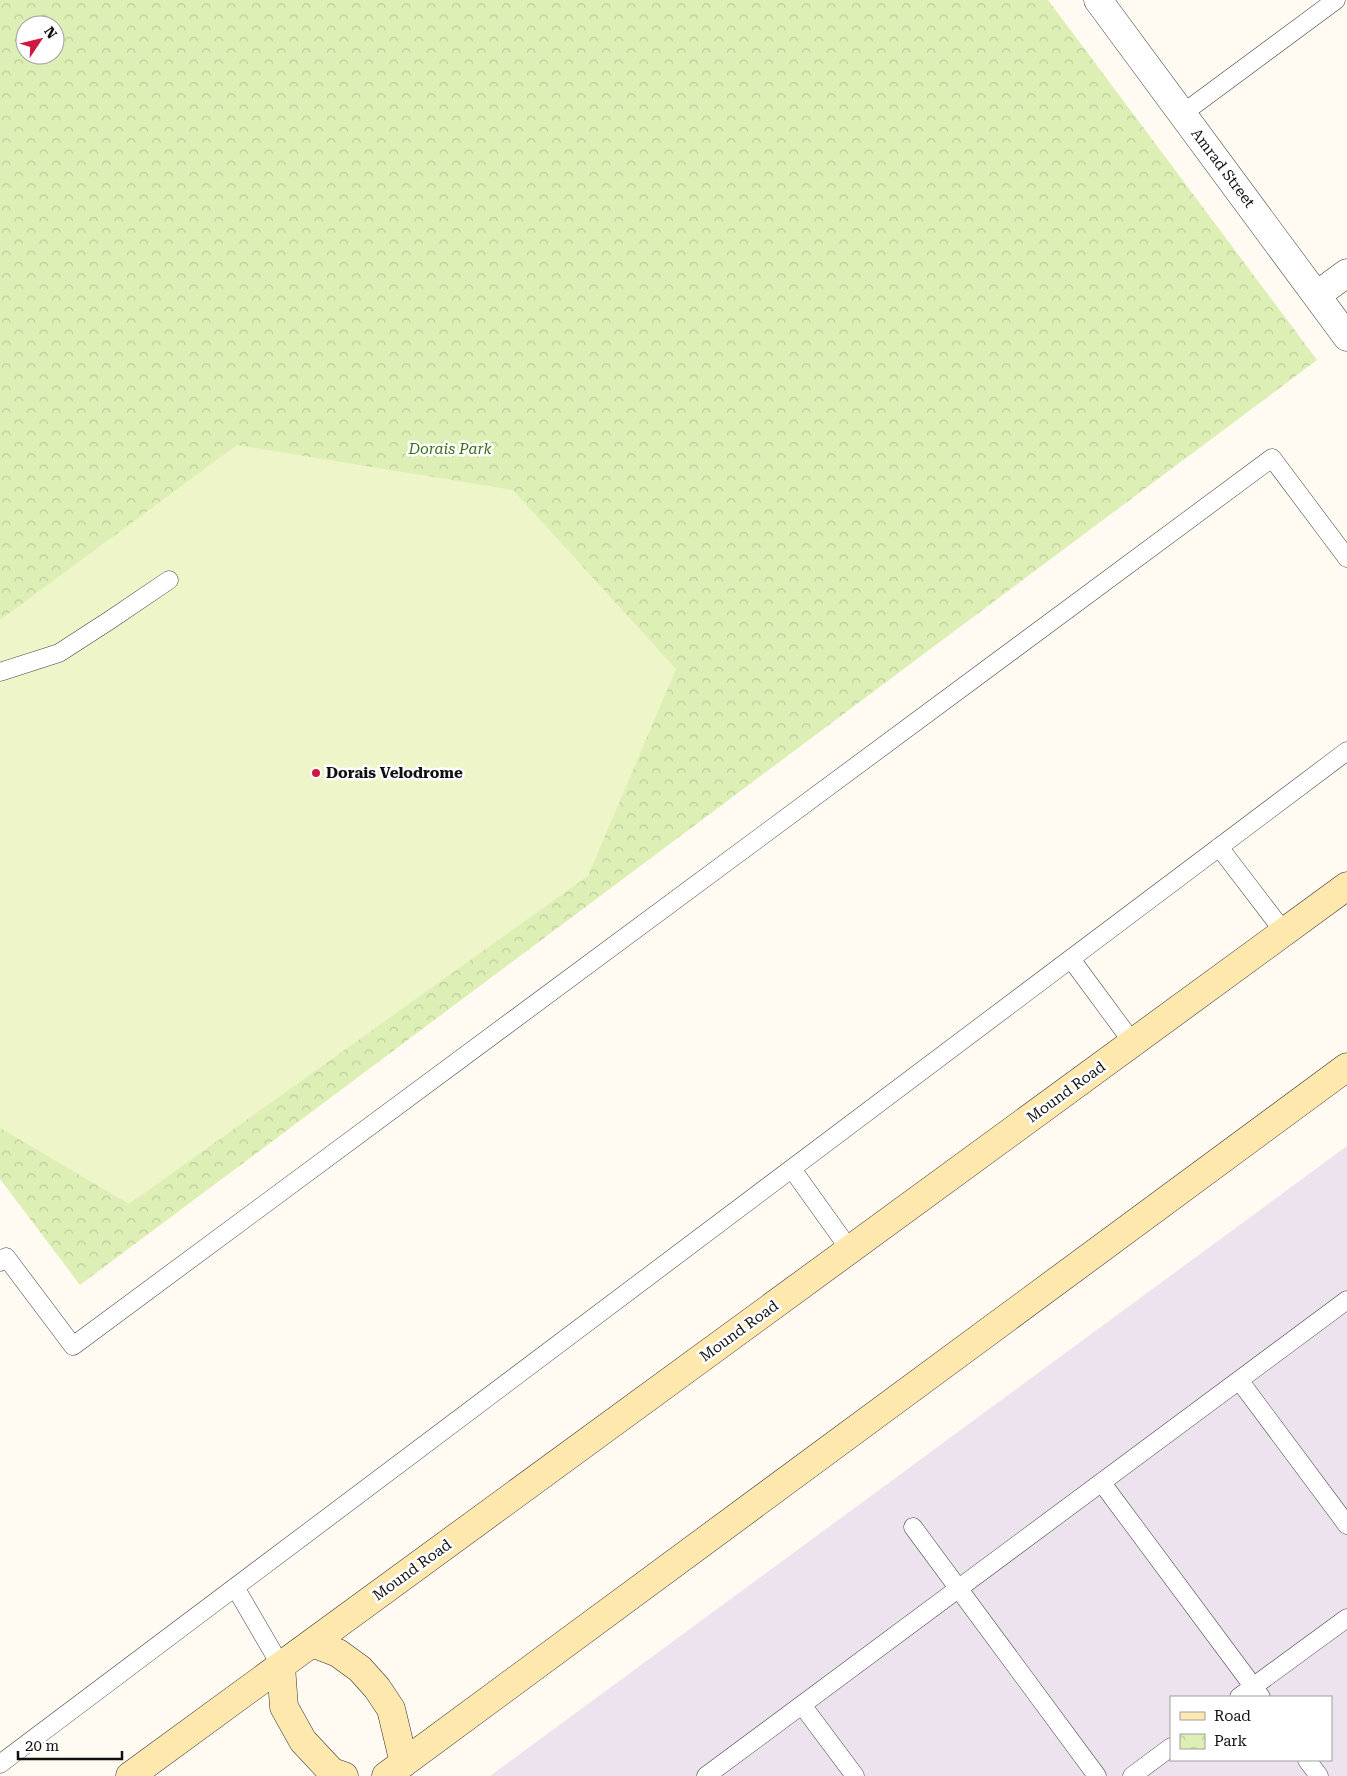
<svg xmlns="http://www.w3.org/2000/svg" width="1347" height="1776" viewBox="0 0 1347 1776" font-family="'Roboto Serif',serif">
  <defs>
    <pattern id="park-crowns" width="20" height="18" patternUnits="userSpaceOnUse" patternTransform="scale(1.25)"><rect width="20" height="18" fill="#deefb6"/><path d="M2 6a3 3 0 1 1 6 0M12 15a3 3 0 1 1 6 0" fill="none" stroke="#bdcc9b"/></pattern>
  </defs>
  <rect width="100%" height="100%" fill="#fffaf2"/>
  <path fill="#ece3ef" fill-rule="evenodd" d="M1347,1146V1776H490ZM1171,1697H1331V1760H1171Z"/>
  <path fill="url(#park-crowns)" fill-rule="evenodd" d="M0,0H1048L1317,360L80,1285L0,1179ZM25,25H55V55H25Z"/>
  <path fill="#edf5c9" d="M237,445L513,490L676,669L588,876L129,1204L0,1128V620Z"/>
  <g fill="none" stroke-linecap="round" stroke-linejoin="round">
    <g stroke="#434343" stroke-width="19">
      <path id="lane" d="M1182,114L1336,0
        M0,672L59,653L110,620L169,580
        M1219,847L1284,932
        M1071,959L1133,1043
        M792,1169L850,1250
        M0,1262L6,1257L73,1346L1272,458L1347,558
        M1239,1380L1347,1525
        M1102,1483L1261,1697
        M913,1527L1097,1776
        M235,1587L281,1666
        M1239,1697L1347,1618
        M802,1705L855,1776
        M1307,1760L1319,1776
        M0,1764L1347,751
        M706,1776L1347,1300
        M1132,1776L1171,1747"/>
    </g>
    <g stroke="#434343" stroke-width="29">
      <path id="street" d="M1098,0L1347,337
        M1317,295L1347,273"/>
    </g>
    <g stroke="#323232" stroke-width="29">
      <path id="secondary" d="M312,1643L338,1653L360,1669L377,1688L391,1709L404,1763
        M281,1666L284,1707L303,1741L332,1772L344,1776
        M130,1776L1347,886
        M386,1776L1347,1067"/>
    </g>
    <use href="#lane" stroke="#fff" stroke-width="18"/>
    <use href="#street" stroke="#fff" stroke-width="28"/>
    <use href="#secondary" stroke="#ffe8ad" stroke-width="28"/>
  </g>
  <circle fill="#d11640" stroke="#fff" stroke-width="2" cx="316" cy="773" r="5"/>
  <g text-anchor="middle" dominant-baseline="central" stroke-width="5" stroke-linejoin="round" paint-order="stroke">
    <g font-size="15" fill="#101010" stroke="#fff">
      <text transform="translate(1223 168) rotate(53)">Amrad Street</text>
      <text transform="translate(1066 1092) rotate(-36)">Mound Road</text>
      <text transform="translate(739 1331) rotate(-36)">Mound Road</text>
      <text transform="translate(412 1570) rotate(-36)">Mound Road</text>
    </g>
    <g font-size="15" font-style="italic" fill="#397017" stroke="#fff">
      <text x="450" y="449">Dorais Park</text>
    </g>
    <g font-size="15" font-weight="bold" fill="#101010" stroke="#fff" text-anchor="start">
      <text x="326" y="773">Dorais Velodrome</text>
    </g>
  </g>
  <rect x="1170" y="1696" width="162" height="65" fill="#ffffff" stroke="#9f9f9f"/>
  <rect x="1180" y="1712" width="25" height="8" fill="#ffe8ad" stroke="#9f9f9f"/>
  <text x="1214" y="1721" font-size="15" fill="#101010">Road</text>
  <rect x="1180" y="1734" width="25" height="15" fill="url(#park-crowns)" stroke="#9f9f9f"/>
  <text x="1214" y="1746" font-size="15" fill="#101010">Park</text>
  <g transform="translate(40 40) rotate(55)"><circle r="24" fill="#ffffff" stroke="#9f9f9f"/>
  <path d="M0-4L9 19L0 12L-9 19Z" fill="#d11640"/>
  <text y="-8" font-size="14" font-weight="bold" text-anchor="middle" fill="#101010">N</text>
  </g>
  <path d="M18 1751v8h104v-8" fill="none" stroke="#101010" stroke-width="2.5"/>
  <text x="25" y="1751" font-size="15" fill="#101010" stroke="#ffffff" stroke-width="4" paint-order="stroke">20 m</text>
</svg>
